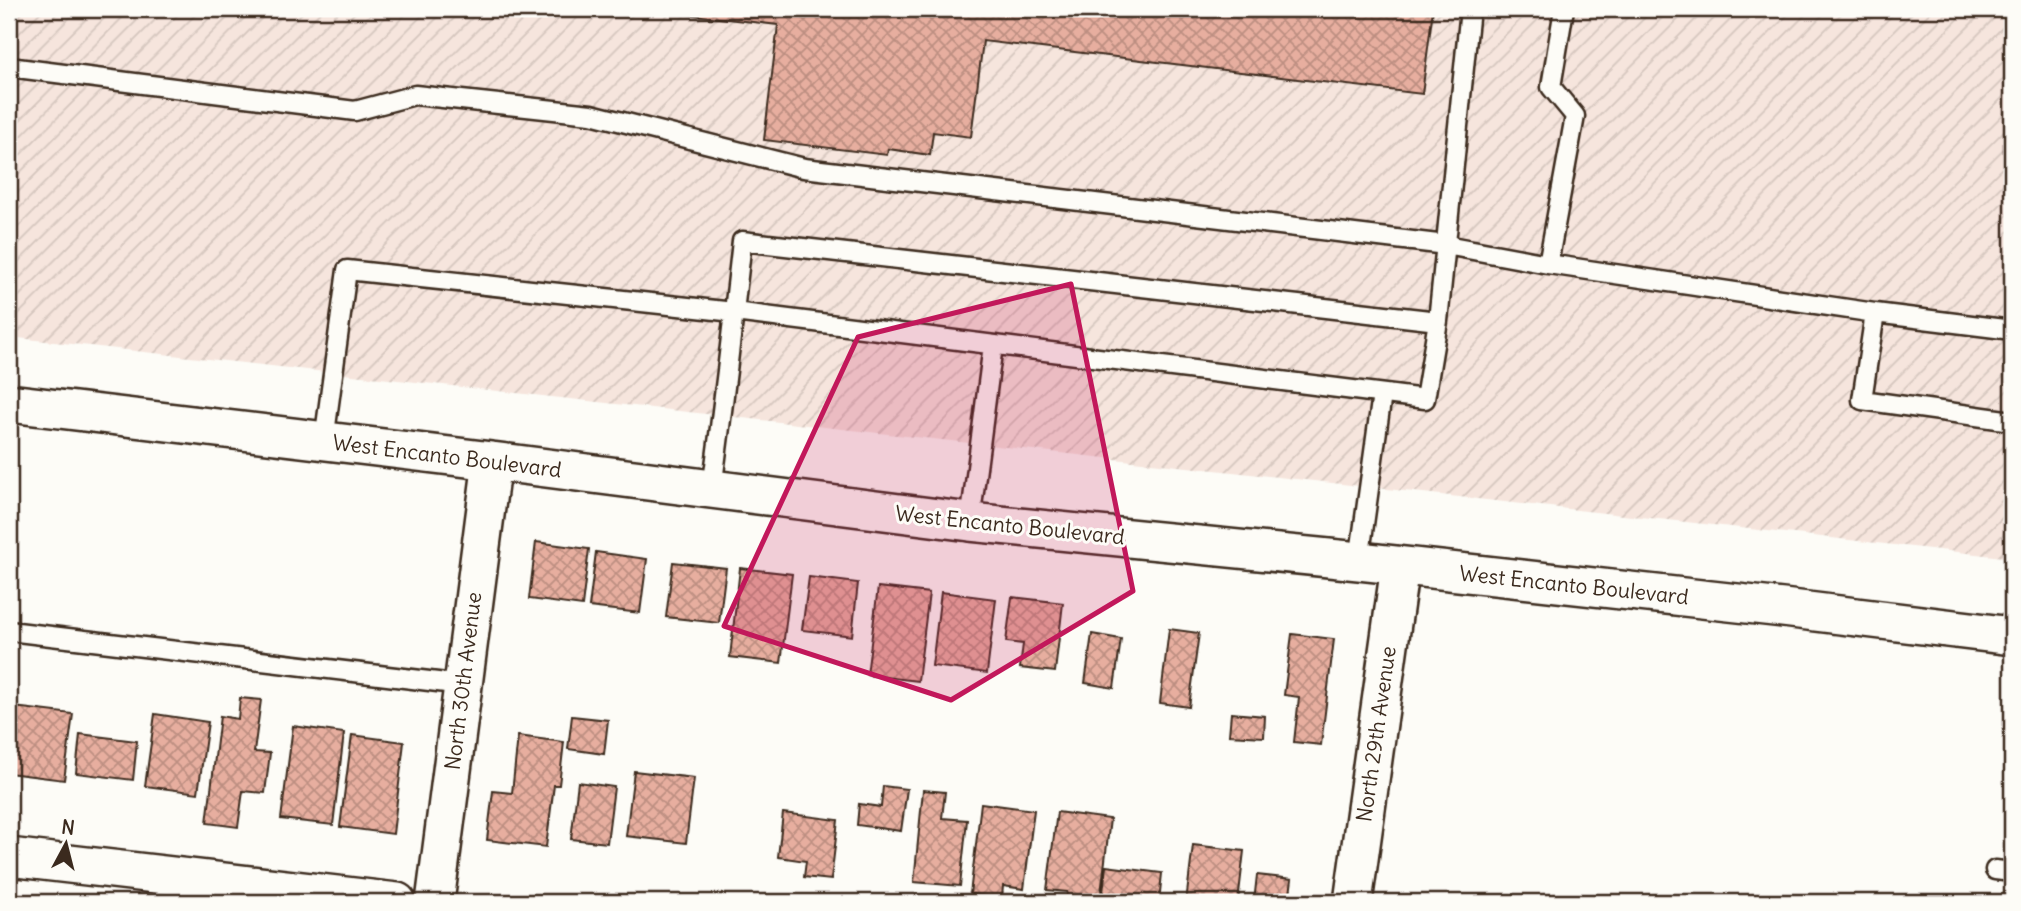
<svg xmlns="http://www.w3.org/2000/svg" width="2021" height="911" viewBox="0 0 2021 911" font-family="Delius,sans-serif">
  <defs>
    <pattern id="industrial-furrows" width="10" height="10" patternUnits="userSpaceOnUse" patternTransform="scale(1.75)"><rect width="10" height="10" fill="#f6e5dd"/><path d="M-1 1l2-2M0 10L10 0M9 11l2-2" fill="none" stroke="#d4c5bd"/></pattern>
    <pattern id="building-cross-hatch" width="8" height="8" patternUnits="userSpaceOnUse" patternTransform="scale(1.75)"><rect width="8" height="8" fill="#e7ae9f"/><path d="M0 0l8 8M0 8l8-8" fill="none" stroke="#bc8e81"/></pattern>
  </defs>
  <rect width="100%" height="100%" fill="#fdfcf7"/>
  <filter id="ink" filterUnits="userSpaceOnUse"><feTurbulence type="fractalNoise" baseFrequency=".0143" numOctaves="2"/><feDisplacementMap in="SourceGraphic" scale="14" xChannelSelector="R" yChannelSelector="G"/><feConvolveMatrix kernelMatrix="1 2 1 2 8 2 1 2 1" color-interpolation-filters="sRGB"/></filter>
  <g filter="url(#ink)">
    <path fill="url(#industrial-furrows)" d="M9,9H2012V275L2010,296H2012V558L9,337Z"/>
    <path fill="url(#building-cross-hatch)" stroke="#3b2a1e" stroke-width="2" d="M642,9H1433L1422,94L983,41L971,137L933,132L930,155L888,149L887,155L764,140L778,25Z
      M536,542L589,549L582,606L529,599Z
      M596,552L647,559L640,613L589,607Z
      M673,562L726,568L719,623L666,617Z
      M740,568L792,574L781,663L730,657Z
      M809,577L858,583L852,636L802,630Z
      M878,587L929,593L918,681L867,675Z
      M941,592L996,599L987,673L932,666Z
      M1012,597L1063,603L1055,672L1020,668L1023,644L1006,642Z
      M1169,629L1199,633L1189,707L1160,703Z
      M1092,634L1121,639L1114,688L1085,683Z
      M1292,634L1334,639L1321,745L1294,742L1299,697L1284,695Z
      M240,698L261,700L254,752L270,753L265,793L243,791L238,827L207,823L220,716L238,719Z
      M14,707L73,714L64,780L9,773V751Z
      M1231,713L1265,716L1264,737L1229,735Z
      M155,714L208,722L198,793L145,786Z
      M572,716L608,720L604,754L568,749Z
      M293,726L344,733L333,825L281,819Z
      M80,734L137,741L133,780L76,773Z
      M352,735L404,742L393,834L340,827Z
      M518,736L564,742L559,785H554L546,847L487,840L493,791L512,793Z
      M634,771L694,778L686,843L626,836Z
      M578,782L614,787L607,843L571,839Z
      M883,786L907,789L901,831L857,825L859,804L881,807Z
      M923,790L945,792L942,818L967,820L960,886L914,882Z
      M981,803L1034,810L1024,889L1003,886L1002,898L970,894Z
      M1057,812L1110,819L1100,902H1066L1067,892L1047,890Z
      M783,813L838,820L831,880L804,877L806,861L778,857Z
      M1193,845L1244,851L1238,902H1186Z
      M1106,866L1162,873L1159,902H1102Z
      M1257,875L1292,879L1289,902H1254Z"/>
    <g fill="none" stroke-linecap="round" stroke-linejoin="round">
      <g stroke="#3b2a1e" stroke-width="23">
        <path id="service" d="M9,67L355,111L415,95L591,114L804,168L1446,245L1548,264L1875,313L1862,400L2012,421
          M1548,264L1575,116L1551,87L1564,9
          M1875,313L2012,330
          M1438,321L1470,9
          M324,441L347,270L734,312L1425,399L1438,321L742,241C733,323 723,406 712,489
          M970,522L993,345
          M1359,561L1382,394
          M9,631L463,685
          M1995,870L2012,872"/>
      </g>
      <g stroke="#3b2a1e" stroke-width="42">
        <path id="minor" d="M9,403L492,461L970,522L1359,561L1783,608L2012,636
          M9,857L397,902
          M435,902L492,461
          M1353,902L1400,566"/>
      </g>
      <use href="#service" stroke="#fdfcf7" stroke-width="18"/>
      <use href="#minor" stroke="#fdfcf7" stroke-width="37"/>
    </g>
  </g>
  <path fill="#c2185b" fill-opacity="0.2" stroke="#c2185b" stroke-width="5" stroke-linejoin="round" d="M1071,284L1133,591L951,700L724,626L858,337Z"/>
  <g text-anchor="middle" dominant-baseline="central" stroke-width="6" stroke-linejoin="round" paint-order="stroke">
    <g font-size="21" fill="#3b2a1e" stroke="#fdfcf7">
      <text transform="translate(447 456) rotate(7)">West Encanto Boulevard</text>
      <text transform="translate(1010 525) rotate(6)">West Encanto Boulevard</text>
      <text transform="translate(1574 585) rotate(6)">West Encanto Boulevard</text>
      <text transform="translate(463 681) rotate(-83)">North 30th Avenue</text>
      <text transform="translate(1376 734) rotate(-82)">North 29th Avenue</text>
    </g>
  </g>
  <rect width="2021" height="911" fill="none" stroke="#fdfcf7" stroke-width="35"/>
  <rect x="18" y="18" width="1986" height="876" fill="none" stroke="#3b2a1e" stroke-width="2.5" filter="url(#ink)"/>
  <g transform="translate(66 844) rotate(7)" stroke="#fdfcf7" stroke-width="5" paint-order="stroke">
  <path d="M0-5L12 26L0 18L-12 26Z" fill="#3b2a1e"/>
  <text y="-10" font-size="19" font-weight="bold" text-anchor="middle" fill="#3b2a1e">N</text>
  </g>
</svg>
